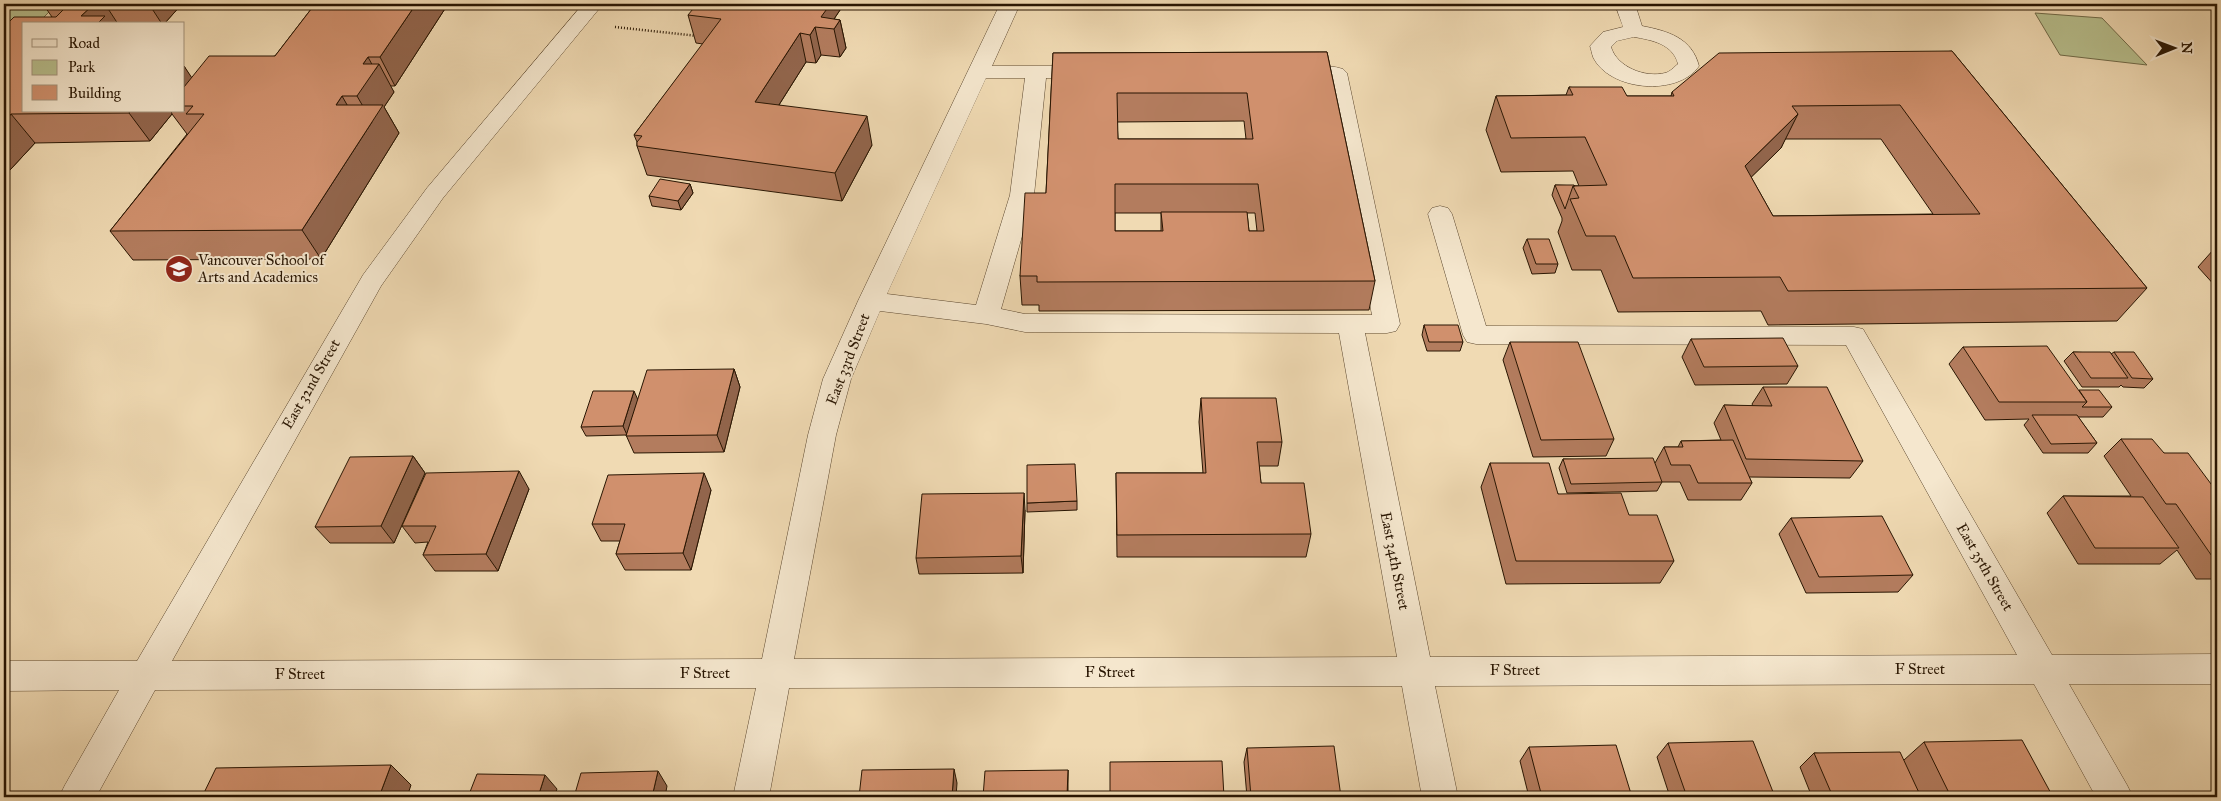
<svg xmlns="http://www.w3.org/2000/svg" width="2221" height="801" viewBox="0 0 2221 801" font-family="'IM FELL Great Primer',serif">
  <rect width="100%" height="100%" fill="#f0dab3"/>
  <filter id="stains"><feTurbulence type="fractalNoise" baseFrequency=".004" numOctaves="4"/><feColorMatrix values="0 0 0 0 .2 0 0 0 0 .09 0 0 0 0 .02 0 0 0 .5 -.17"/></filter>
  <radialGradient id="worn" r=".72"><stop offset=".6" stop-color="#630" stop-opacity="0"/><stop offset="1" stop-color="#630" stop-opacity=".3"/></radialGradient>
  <path fill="#b8c08e" stroke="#706a48" d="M4,4H57L37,24H24L4,31Z
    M2035,13L2102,18L2147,65L2060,55Z"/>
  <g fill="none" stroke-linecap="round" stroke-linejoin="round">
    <g stroke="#5a462e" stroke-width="1">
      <path id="minor" d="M583,4H603L443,198L381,286L172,661L762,659L808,435L823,379L858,301L1000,4H1020L992,66H1090L1097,68L1101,72L1097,76L1090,78H1046L1034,195L1001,309L1025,314L1372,315L1327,79L1286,77L1282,73L1286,69C1302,64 1327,64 1343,69L1347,73L1400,324L1396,331L1387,333H1365L1430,657L2017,655L1846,345L1476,344L1467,342L1463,335L1428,214L1432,208L1440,206L1448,208L1452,214L1486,326L1854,327L1863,329L2052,655L2217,654V684H2069L2127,785L2133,797H2096L2034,684L1435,686L1458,797H1422L1402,686L789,688L769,797H733L756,688L155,690L96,797H59L65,785L119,690L4,691V661H137L363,275L427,188ZM986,78H1025L1010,195L976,305L887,294ZM880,311L986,324L1025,332L1339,333L1397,657L794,659L836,435L851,379Z
        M1615,4H1635L1642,26C1668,31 1692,38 1699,66C1678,97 1609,91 1593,57C1592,54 1591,49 1590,46L1603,32L1623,27ZM1634,37C1652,40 1673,44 1678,64C1674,67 1670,72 1665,73C1645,78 1617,67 1611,47L1617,41Z"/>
    </g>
    <path stroke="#281502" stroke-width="2.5" stroke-dasharray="1 2" stroke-linecap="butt" d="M4,14L17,4
      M615,27L698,36"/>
    <use href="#minor" fill="#f5e7ce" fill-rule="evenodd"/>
  </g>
  <path fill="#b37c5e" stroke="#281502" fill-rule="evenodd" d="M43,4H182L164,24H24V111H184V66L191,78L275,56L315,4H448L395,86H390L394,92L384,107L399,133L321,259L133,260L110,231L187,134L172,114L150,141L35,143L10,170H4V27L52,17Z
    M844,4L834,19L840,20L846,48L840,57L821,55L816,63L806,62L779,105L872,145L842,201L647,175L637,146V142L634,135L703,44L696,43L688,15L731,6Z
    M1131,4H1231V9Z
    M1952,51L2147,288L2117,321L1768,325L1761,311L1618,312L1601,270H1572L1558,232L1562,221V218L1552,195L1555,185L1579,186L1573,171L1501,172L1486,130L1496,96L1566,95L1569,87L1627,96H1671L1672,92ZM1785,139H1881L1933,214L1773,216L1751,177L1781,148Z
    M1327,52L1375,281L1369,310L1039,311V305H1022L1020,276L1046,193L1053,53ZM1244,121L1246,139H1118L1117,122ZM1115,213H1161V231H1115ZM1247,213H1255L1257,231H1249Z
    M690,184L693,193L681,210L652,206L649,196Z
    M1527,239L1558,264L1555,273L1532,274L1523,248Z
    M2214,249H2217V288L2198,267Z
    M1424,325L1463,342L1460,351H1427L1422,335Z
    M1691,339L1798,366L1787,384L1695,385L1682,357Z
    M1510,342L1614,439L1606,456L1533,457L1503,360Z
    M1963,347L2112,407L2103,417H2078L2097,443L2088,453H2043L2024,425L2029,419L1985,420L1949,364Z
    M2073,352L2111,354L2114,352L2153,379L2144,388L2123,387L2121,385L2119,387H2082L2064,361Z
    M734,369L740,387L724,452L634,453L626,435L586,436L581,427L638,399Z
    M1763,387L1863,461L1850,478L1749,477L1752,483L1741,500H1688L1680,482H1662L1657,491L1567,493L1559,468L1563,459L1655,463L1664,447H1678L1681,441L1721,440L1714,423L1724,405L1753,406L1752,404Z
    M1201,398L1282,442L1278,466H1259L1261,483L1311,534L1306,557H1117L1116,473H1203L1199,422Z
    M2121,439L2164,453L2217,492V579H2196L2177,550L2160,564H2078L2047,513L2063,496H2131L2104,456Z
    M413,456L425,473L394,543H330L315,527Z
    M1490,463L1558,494L1629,515L1674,561L1660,583L1506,584L1481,487Z
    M529,489L498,571H435L423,555L428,542L415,543L402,526Z
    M711,490L691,570H625L616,554L620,541H601L592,524Z
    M1077,501V510L1027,512V503Z
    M1025,510L1023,573L919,574L916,558Z
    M1791,518L1913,575L1898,592L1806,593L1779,534Z
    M1924,742L2053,797H1812L1800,767L1814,753L1904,760Z
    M1668,743L1775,797H1670L1657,757Z
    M1529,747L1632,797H1529L1520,761Z
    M1247,748L1341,797H1247L1244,762Z"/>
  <path fill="#92654c" stroke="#281502" d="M94,4H105L118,24H87L81,16Z
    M149,4H182L164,24H162Z
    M416,4H448L395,86L380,57Z
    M820,4H844L832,22L821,17Z
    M840,20L846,48L840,57L834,29Z
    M815,27L821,55L816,63L810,35Z
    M800,33L806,62L763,130L755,102Z
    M368,57L375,70L379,64L394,92L384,107L399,133L321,259L302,230L372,122L357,96L363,64Z
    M184,66L196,84L184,100Z
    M342,96L358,124L336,105Z
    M130,111H171L172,114L150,141L129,113Z
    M11,114L35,143L10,170L4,163V122Z
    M1798,114L1781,148L1728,200L1745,166Z
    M867,116L872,145L842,201L835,173Z
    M690,184L693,193L681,210L678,201Z
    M734,369L740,387L724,452L717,435Z
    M634,391L638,400L627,435L623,426Z
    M413,456L425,473L394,543L381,526Z
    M519,471L529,489L498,571L486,554Z
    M704,473L711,490L691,570L683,553Z
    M1024,493L1025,510L1023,573L1021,556Z
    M391,765L411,785L407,797H379Z
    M954,769L957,783L956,797H952Z
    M1068,770V797H1067Z
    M658,771L667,786L665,797H652Z
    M545,775L557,789L554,797H538Z"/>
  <path fill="#d0906d" stroke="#281502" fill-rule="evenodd" d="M69,4H94L81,16H105L97,24H24V111H130L129,113L11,114L4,122V27L14,17H56Z
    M315,4H416L380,57H368L363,64H379L357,96H342L336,105H383L302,230L110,231L204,114H186L193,106H184V87L209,56H275Z
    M697,4H715L731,6L733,4H820L829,6L821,17L840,20L834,29L815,27L810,35L800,33L755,102L867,116L835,173L637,146V142L642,136L634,135L721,19L688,15Z
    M1952,51L2147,288L1788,291L1780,277L1633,278L1615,236H1586L1570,199L1579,198L1573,186L1607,185L1585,137L1511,138L1496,96L1573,95L1569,87H1622L1627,96H1674L1672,92L1719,53ZM1900,105L1980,214L1773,216L1745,166L1798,114L1792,106Z
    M1327,52L1375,281L1037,282V276H1020L1025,193H1046L1053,53ZM1117,93H1247L1253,139H1118ZM1115,184H1258L1264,231H1249L1247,212H1161L1163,231H1115Z
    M660,179L690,184L678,201L649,196Z
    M1555,185H1574L1575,186H1573L1565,209Z
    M1527,239H1549L1558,264H1536Z
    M1424,325H1458L1463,342H1429Z
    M1783,338L1798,366L1704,367L1691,339Z
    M1510,342H1578L1614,439L1541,440Z
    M2047,346L2087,402H1999L1963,347Z
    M2073,352H2110L2128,378H2091Z
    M2114,352H2134L2153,379L2132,378Z
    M734,369L717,435L626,436L647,370Z
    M1763,387H1827L1863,461L1746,459L1724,405L1772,406Z
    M2079,390H2099L2112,407H2082L2087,402Z
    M593,391H634L623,426L581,427Z
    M1201,398H1276L1282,442H1257L1261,483H1304L1311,534L1117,535L1116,473H1206Z
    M2032,415H2077L2097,443L2051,444Z
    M2121,439H2152L2164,453H2188L2217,492V562H2216L2176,504H2166Z
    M1733,440L1752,483H1698L1690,465H1671L1664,447H1683L1681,441Z
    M413,456L381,526L315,527L350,457Z
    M1653,458L1662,482L1571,484L1563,459Z
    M1490,463H1549L1558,494L1621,493L1629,515H1657L1674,561H1516Z
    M1075,464L1077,501L1027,503V465Z
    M519,471L486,554L423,555L436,526H402L426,473Z
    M704,473L683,553L616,554L625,524H592L608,475Z
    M1024,493L1021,556L916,558L922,494Z
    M2063,496L2143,497L2179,548H2095Z
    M1882,516L1913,575L1819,577L1791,518Z
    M2022,740L2053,797H1951L1924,742Z
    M1753,741L1775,797H1687L1668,743Z
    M1616,745L1632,797H1542L1529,747Z
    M1334,746L1341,797H1251L1247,748Z
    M1900,752L1921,797H1833L1814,753Z
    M1222,761L1224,797H1110V762Z
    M391,765L379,797H202L216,768Z
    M954,769L952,797H859L862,770Z
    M1068,770L1067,797H983L985,771Z
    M658,771L652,797H574L581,773Z
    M477,774L545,775L538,797H468Z"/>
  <defs>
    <g id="school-disc" transform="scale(1.4375)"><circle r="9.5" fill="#8f2418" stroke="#f5e7ce"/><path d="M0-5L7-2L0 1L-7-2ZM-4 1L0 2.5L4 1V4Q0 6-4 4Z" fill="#fff"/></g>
  </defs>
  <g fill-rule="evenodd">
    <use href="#school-disc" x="179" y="269"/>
  </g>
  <g text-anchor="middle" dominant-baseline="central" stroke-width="4" stroke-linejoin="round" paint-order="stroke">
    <g font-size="15" fill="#281502" stroke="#f5e7ce" text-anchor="start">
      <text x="198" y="260">Vancouver School of<tspan x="198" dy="17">Arts and Academics</tspan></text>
    </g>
    <g font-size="15" fill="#281502" stroke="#f5e7ce">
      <text transform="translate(848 359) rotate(-69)">East 33rd Street</text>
      <text transform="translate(311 384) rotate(-60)">East 32nd Street</text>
      <text transform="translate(1395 561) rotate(79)">East 34th Street</text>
      <text transform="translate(1985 567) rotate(60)">East 35th Street</text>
      <text x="1920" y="669">F Street</text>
      <text x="1515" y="670">F Street</text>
      <text x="1110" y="672">F Street</text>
      <text x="705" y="673">F Street</text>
      <text x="300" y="674">F Street</text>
    </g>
  </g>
  <rect width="2221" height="801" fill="none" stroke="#f0dab3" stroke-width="20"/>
  <rect x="5" y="5" width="2211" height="791" fill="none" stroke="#281502" stroke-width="2.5"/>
  <rect x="10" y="10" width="2201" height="781" fill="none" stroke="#281502"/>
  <rect x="22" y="22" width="162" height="90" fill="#f5e7ce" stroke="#a3937c"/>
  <rect x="32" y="39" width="25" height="8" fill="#f5e7ce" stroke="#a3937c"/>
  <text x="68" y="48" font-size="15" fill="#281502">Road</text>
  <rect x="32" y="60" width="25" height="15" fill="#b8c08e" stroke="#a3937c"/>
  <text x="68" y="72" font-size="15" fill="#281502">Park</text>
  <rect x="32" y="85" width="25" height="15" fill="#d0906d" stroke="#a3937c"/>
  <text x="68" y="98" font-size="15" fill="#281502">Building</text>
  <g transform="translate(2174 48) rotate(89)" stroke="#f5e7ce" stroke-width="4" paint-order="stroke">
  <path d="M0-4L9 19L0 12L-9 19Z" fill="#281502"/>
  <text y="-8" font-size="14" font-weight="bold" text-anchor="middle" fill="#281502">N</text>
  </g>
  <rect width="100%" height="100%" filter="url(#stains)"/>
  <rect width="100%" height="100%" fill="url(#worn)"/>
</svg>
